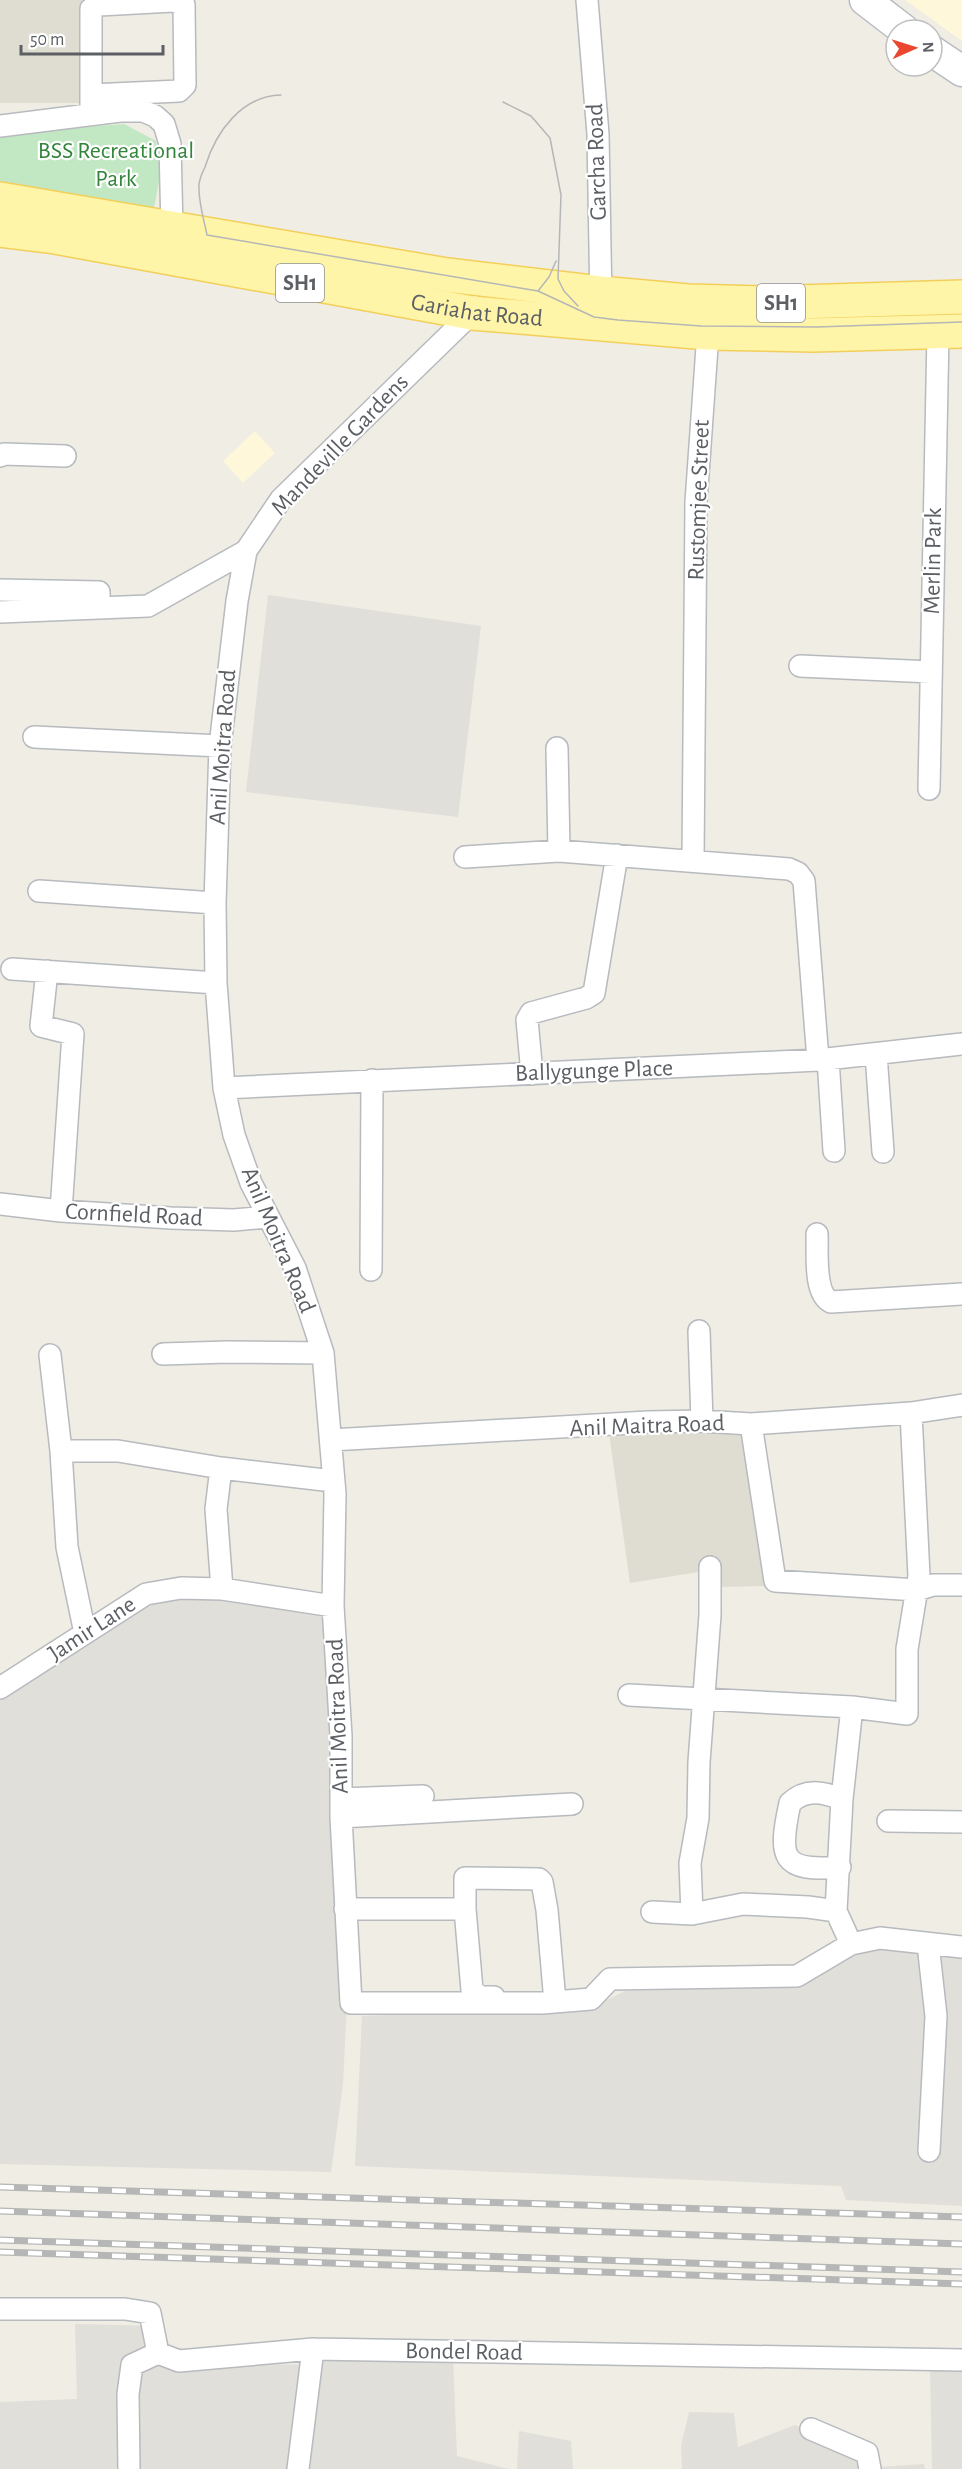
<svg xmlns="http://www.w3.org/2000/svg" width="962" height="2469" viewBox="0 0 962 2469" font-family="'Alegreya Sans',sans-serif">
  <rect width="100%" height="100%" fill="#efede4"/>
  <path fill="#fef7da" d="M905,0H962V41Z
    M255,431L275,453L243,483L223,461Z"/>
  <path fill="#e0dfd9" d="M268,595L481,626L458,817L246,792Z
    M185,1593L326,1608L347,2002L343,2084L331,2172L0,2164V1691L149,1597Z
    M863,1946L962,1956V2206L846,2200L841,2186L355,2166L362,2016L593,2007L625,1991L799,1987Z
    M75,2324L159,2326L166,2369L221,2363L317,2365L303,2469H0V2402L77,2399Z
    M321,2353L453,2359L457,2456L509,2469H307Z
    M930,2365H962V2469H932Z
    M689,2412L734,2413L738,2447L795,2425L879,2467L924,2464L925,2469H682L681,2446Z
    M519,2431L571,2441L573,2469H517Z"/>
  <path fill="#dfdcd2" d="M0,0H85L86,103H0Z
    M744,1424L766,1586L720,1587L717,1569L630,1583L608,1426Z"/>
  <path fill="#c1e7c3" d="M124,124L156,141L160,177L153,213L0,181V134Z"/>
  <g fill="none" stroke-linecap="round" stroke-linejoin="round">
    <g stroke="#b7babe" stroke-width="24">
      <path id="street" d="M587,0L598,134L601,305
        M91,95L179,91L185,85L184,5L173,1L99,5L91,9V114
        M0,126L120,111H143L155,116L164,124L170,144L172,230
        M0,456L4,454L65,456
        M246,551L237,601L220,746L215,903L216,983L224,1088L234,1135L251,1183L295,1268L323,1353L335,1494L333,1606L341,1736V1817L351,2003H542L591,1999L610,1979L797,1976L851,1944L880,1938L962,1947
        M0,590L99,592V608
        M0,612L148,606L246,551L281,499L472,313L475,307
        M800,666L931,672
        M34,737L220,746
        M557,748L559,851
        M929,789L938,333
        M465,857L559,851L789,869L798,873L804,881L818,1060
        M693,860L696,502L708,333
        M39,891L215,903
        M12,969L216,983
        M47,971L41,1026L73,1034L61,1211
        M876,1054L883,1152
        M828,1059L834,1151
        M532,1074L527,1020L531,1013L586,998L594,993L617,855
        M224,1088L818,1060L962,1044
        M0,1204L61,1211L171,1218L234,1220L268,1217
        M817,1234C818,1252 813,1293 831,1302L962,1294
        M371,1270L372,1080
        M699,1331L702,1421
        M163,1354L227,1352L323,1353
        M50,1355L61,1451L67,1547L85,1633
        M751,1424L775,1581L917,1590L933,1585H962
        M331,1440L648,1422L702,1421L751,1424L911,1413L962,1405
        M61,1451H118L221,1468L333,1481
        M221,1468L216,1509L222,1589
        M710,1567V1615L699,1762L698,1818L690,1863L692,1914L743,1904L808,1907L836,1911L851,1944
        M0,1688L146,1594L181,1588L222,1589L333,1606
        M629,1695L852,1707L907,1714V1649L919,1576L911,1413
        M341,1799L423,1796
        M341,1817L572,1804
        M888,1821L962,1822
        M840,1867C781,1872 778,1858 790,1803C806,1788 823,1792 842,1799
        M345,1909H465V1878L539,1879L542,1882L547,1910L555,2002
        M465,1909L472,1990L480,1997H494
        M836,1911L842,1799L852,1707
        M652,1912L692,1914
        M928,1944L936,2016L929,2151
        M0,2309H125L150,2313L158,2353L179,2361L313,2349L962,2360
        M811,2429L867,2453L870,2469
        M129,2469L128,2394L132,2365L158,2353
        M298,2469L313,2349"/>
    </g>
    <g stroke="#b8bbc1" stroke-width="33">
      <path id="secondary" d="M865,0L904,30
        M932,51L962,71"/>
    </g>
    <g stroke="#f3cf5a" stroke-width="36">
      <g id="primary">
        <path d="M0,199L447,275L600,293L688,301L764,303L962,297"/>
        <path id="s1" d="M0,230L55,237L472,313L708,333L813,335L962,331"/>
      </g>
    </g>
    <use href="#street" stroke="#fff" stroke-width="21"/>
    <use href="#secondary" stroke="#fff" stroke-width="30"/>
    <use href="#primary" stroke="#fff5a9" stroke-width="33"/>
    <path stroke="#b5b6b6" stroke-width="1.5" d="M281,95C242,96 216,131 205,167C202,173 198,182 199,189C199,204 204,220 207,235L538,291L594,317L618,320L701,326L817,327L962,322
      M503,102L531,116L550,138L561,195L558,279L564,291L578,306
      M538,291L549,277L556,261"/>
    <g stroke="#b5b6b6" stroke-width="7">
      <path id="rail" d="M0,2187L962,2217
        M0,2211L962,2244
        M0,2240L962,2272
        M0,2252L962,2284"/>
    </g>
    <use href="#rail" stroke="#fff" stroke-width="4.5" stroke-dasharray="14" stroke-linecap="butt"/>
  </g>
  <g text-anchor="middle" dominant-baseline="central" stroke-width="4.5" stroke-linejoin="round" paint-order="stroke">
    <g fill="#fff" stroke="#8d9093" stroke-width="1.5">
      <rect x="276" y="264" width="48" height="38" rx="4.5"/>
      <rect x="757" y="284" width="48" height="38" rx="4.5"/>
    </g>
    <g font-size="22" font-weight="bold" fill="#5c6065">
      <text x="300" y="283">SH1</text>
      <text x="781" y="303">SH1</text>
    </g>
    <g font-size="24" fill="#34853c" stroke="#fff">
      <text x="116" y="151">BSS Recreational<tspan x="116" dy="28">Park</tspan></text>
    </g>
    <g font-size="24" fill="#5c6065" stroke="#fff">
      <text transform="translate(597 162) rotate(-92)">Garcha Road</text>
      <text stroke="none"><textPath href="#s1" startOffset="484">Gariahat Road</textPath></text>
      <text transform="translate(340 445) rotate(-46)">Mandeville Gardens</text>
      <text transform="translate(699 500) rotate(-88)">Rustomjee Street</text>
      <text transform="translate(933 561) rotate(-89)">Merlin Park</text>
      <text transform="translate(223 747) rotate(-86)">Anil Moitra Road</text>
      <text transform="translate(594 1071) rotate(-2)">Ballygunge Place</text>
      <text transform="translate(134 1215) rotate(3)">Cornfield Road</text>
      <text transform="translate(278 1240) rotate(67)">Anil Moitra Road</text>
      <text transform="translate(647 1426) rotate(-2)">Anil Maitra Road</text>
      <text transform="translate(92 1629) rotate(-33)">Jamir Lane</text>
      <text transform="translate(338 1716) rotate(-92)">Anil Moitra Road</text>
      <text transform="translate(464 2352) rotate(1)">Bondel Road</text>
    </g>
  </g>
  <g transform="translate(914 48) rotate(87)"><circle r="28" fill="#ffffff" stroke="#bebfc1" stroke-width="1.5"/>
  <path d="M0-4.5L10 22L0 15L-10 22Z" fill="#eb462f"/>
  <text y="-9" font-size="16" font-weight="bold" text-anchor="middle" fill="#5c6065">N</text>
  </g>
  <path d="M21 45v9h142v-9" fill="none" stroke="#5c6065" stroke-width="3"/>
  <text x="30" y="45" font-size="18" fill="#5c6065" stroke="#ffffff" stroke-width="4.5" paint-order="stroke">50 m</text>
</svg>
